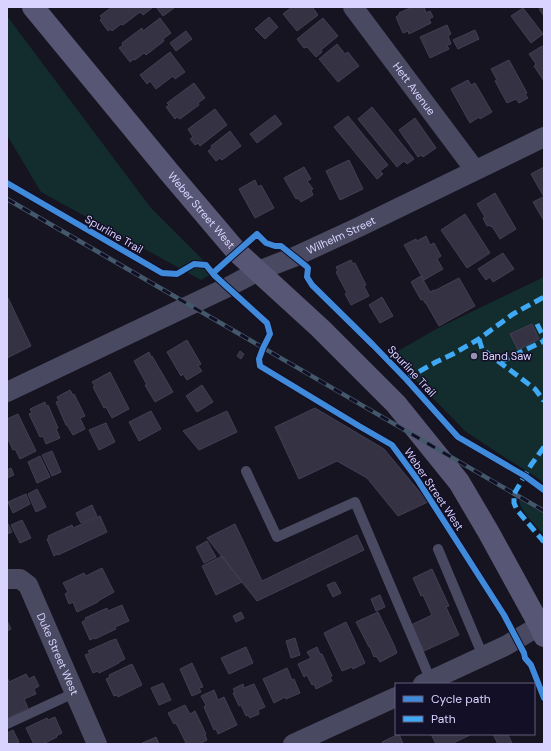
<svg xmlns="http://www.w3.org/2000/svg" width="551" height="751" viewBox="0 0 551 751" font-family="'DM Sans',sans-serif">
  <rect width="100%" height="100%" fill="#161421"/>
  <path fill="#132c2d" d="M7,16L151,208L215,272L201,280L41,192L7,135Z
    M544,277V483L536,477L504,457L465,431L391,355L438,328Z
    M519,499L544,514V535C536,525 519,511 519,499Z"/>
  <path fill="#343243" stroke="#433f54" d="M112,7H151L152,8L143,15L140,12L123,25L121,24L112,31L111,29L108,31L100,20L102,18L100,16Z
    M156,7H173L174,8L163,16Z
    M292,7H314L313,8L318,15L297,31L283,14Z
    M412,7H424L426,13L430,11L433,17L429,19L431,23L409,34L408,31L403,33L396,17L400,14L399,13Z
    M542,7H544V16L539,9Z
    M523,8L543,34L531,43L511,16Z
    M269,17L278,27L265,39L255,29Z
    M160,18L171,33L163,39L164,41L146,55L144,53L135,60L134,59L130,62L119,48L123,45L122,43L142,28L143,31Z
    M323,18L338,36L321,50L322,52L316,57L307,47L304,48L297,39Z
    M447,25L451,34L448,36L451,44L447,45L449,49L430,58L420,37Z
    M475,30L479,39L458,49L453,40Z
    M186,31L192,39L176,51L170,43Z
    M337,44L345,54L348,52L359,66L338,82L319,59Z
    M542,46L544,48V81L534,66L536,64L529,54Z
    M170,52L185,72L175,79L173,76L156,89L150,81L147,84L140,75Z
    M509,60L527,93L525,94L528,98L519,103L516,99L507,103L495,81L497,80L491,69Z
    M468,80L471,85L475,83L492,112L480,119L479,117L470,123L451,89Z
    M194,83L205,98L198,103L199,105L180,119L177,117L175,119L166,107L169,105L167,103Z
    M372,107L414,159L407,164L404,161L397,167L358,119Z
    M215,109L227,125L200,146L198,143L195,145L190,139L193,137L188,129Z
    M275,115L282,124L257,143L250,134Z
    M348,116L388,165L380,171L383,174L377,179L334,127Z
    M415,118L436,148L423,157L421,155L418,157L399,130Z
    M230,131L241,146L222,160L220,158L216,161L208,151L212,148L211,146Z
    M349,160L363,189L340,200L326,171Z
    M304,167L311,179L307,181L313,189L311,190L313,195L301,202L298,198L296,199L284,178Z
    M544,167V197L531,174Z
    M255,180L258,187L261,185L274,208L255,218L239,189Z
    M495,193L516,229L500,239L492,226L491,227L490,225L487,226L483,218L485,217L477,204Z
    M543,197L544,199V221L533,202Z
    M465,214L490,253L467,268L441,230Z
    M426,236L430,245L434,243L441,256L437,259L443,269L424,280L404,245L416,239L417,241Z
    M503,253L514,269L493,282L490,277L486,280L478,269Z
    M351,260L353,264L355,263L366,285L364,286L369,296L351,305L345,294L347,293L336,272L338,271L336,267Z
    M421,276L430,292L434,290V291L459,278L475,306L439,326L426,303H425L423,299L421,300L411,282Z
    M382,297L393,316L380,323L369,305Z
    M7,298H8L31,346L7,358Z
    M532,324L539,339L518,350L510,334Z
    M187,340L201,364L198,366L202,371L187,380L183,374L181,376L167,352Z
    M240,351L244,354L241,359L237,356Z
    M149,352L151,357L152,356L173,392L155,402L145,385H147L134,361Z
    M110,372L129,409L112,418L106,407L104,408L93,387L95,386L92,382Z
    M202,385L213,402L197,412L186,396Z
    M70,390L73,395L74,394L85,416L80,418L85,429L73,435L67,425H66L56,402L59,401L57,397Z
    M45,402L46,406L48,405L58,428L56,429L60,438L46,444L43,436L40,437L29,414L32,413L30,409Z
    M315,408L384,449L428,502L398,516L367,478L337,461L299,479L275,427Z
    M151,411L161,429L139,441L129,422Z
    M227,411L237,432L199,450L183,431Z
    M18,414L36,451L20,459L15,449L13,450L7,437V419Z
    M106,423L115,442L99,450L89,430Z
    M52,451L61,472L52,476L42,455Z
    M40,456L50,477L37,483L28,462Z
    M11,468L14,475L7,478V470Z
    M37,489L46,507L36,512L28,494Z
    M26,494L30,504L13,513L8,502Z
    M92,505L97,516L81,523L76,513Z
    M100,516L107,532L58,555L57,554L54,556L47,539L49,538L48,536L72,525L73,528Z
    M22,520L31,538L20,543L11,525Z
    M7,522L12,532L7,534Z
    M235,524L262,581L357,535L364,550L257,601L207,538Z
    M207,541L216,557L204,563L196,547Z
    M222,556L242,582L216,595L202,566Z
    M102,568L114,592L98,601V602L77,612L73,602L69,604L65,594L68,592L63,583L84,573L86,576Z
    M432,569L449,606L446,607L459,635L424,651L411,625L432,615L423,595L421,596L413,578Z
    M335,582L341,593L333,597L327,585Z
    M380,595L385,607L376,611L371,599Z
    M122,605L129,621L115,627L116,629L95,639L94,638L90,640L82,622L86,620L85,618L107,608L108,611Z
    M241,612L244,618L236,622L233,616Z
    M378,612L395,647V648L397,653L380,662L376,656L374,657L370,647H369L356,622Z
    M7,621L11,629L7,631Z
    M346,622L365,663L353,669L352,667L342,671L324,633Z
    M295,638L300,655L291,658L286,641Z
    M116,639L125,659L119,662V663L99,673L98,671L93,673L85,655L90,653L88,651L110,641Z
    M246,647L253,663L229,674L221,658Z
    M317,647L320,654H322L332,676L330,677L332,681L316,689L314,684L312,685L307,675L304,677L298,664L311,658L307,652Z
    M192,663L203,687L199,688L201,692L192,696L180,669Z
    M132,664L142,685L118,697L117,695L114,696L106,679L110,677L109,675Z
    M287,668L292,680L294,679L300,693L286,699L285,697L274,703L263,679Z
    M26,674L29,679L34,676L39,686L34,689L36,694L24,699L28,708L7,718V677L9,682Z
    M163,683L171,700L159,705L151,688Z
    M243,684L244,688L254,684L265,707L258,710L259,714L250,718L248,715L246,716L241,705L239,706L233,693L235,692L233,689Z
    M214,690L218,700L224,697L237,725L218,734L216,729L214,730L204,707L206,705L201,696Z
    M185,705L190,714L195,711L206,734L205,735L207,740L199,744H188L187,743H186L176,723L174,724L168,713Z
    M55,717L62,733L56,736L57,737L43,744H34L26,728L47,718L48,720Z
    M13,730L19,742L14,744H7V733Z
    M399,734L403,744H383L382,742Z
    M431,734H469L470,735L451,744H436Z
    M493,734H509L508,735L512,743L498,744Z
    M156,737L159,744H140Z"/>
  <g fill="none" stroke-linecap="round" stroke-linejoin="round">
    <path stroke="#4a4962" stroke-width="10" d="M246,471L277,537L355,502L431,681
      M438,549L483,656
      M7,724L74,693"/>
    <g stroke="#4a4962" stroke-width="20">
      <path id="s1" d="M353,7L475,170"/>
      <path id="s2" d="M7,392L228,287L258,271L294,257L359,227L544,137"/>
      <path id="s3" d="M7,579H20L28,585L97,744"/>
      <path d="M423,684L507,645L544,623"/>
      <path d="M293,744L396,697"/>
    </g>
    <path stroke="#575674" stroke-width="22" id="s4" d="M33,7L169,172L237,252L320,328L396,404L459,482L489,533L540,626L544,636"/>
    <g stroke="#43596b" stroke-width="4.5">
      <path id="rail" d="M7,199L544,511"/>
    </g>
    <use href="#rail" stroke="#130f26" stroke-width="3" stroke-dasharray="9" stroke-linecap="butt"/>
    <path stroke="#3fa9f5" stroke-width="5" stroke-dasharray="10 5" stroke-linecap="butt" d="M537,324L544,338
      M479,339L482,349L535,389L544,401
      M500,362L544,341
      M406,379L436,362L453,354L479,339L513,314L544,297
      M544,447L531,465L514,494V503L517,510L544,542"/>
    <g stroke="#130f26" stroke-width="8">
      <path id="cycleway" d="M7,183L162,273L177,274L194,264L206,265L214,275L267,323L270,334L263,348L259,359L260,366L359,426L392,445L417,479L504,615L524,653L525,658L531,665L544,698
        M213,273L257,234L266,243L275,246H281L306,266L308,268L307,277L312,285L373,345L406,379L458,437L525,476L544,490"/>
    </g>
    <use href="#cycleway" stroke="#408adc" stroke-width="6"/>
  </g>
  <circle fill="#9591b1" stroke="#130f26" stroke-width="1.5" cx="474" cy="356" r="4"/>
  <g text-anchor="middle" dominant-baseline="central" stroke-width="3" stroke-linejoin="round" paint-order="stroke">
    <g font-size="11" fill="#d9d4ff" stroke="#130f26">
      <text stroke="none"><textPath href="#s1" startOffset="102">Hett Avenue</textPath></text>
      <text stroke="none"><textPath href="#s4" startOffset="264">Weber Street West</textPath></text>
      <text transform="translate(114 234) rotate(30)">Spurline Trail</text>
      <text stroke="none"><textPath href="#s2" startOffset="369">Wilhelm Street</textPath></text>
      <text transform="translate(412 371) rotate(47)">Spurline Trail</text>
      <text transform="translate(434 489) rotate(56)">Weber Street West</text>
      <text stroke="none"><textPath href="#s3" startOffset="98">Duke Street West</textPath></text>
    </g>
    <g font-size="11" fill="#d9d4ff" stroke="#130f26" text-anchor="start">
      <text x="482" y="356">Band Saw</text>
    </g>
  </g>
  <rect width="551" height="751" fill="none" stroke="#d9d4ff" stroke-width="16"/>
  <rect x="395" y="683" width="140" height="52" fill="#130f26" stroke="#625e7d"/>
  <rect x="403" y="696" width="20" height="6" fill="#408adc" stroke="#625e7d"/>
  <text x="431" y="703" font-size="12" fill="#d9d4ff">Cycle path</text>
  <rect x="403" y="716" width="20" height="6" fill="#3fa9f5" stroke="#625e7d"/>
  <text x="431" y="723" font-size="12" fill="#d9d4ff">Path</text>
</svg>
